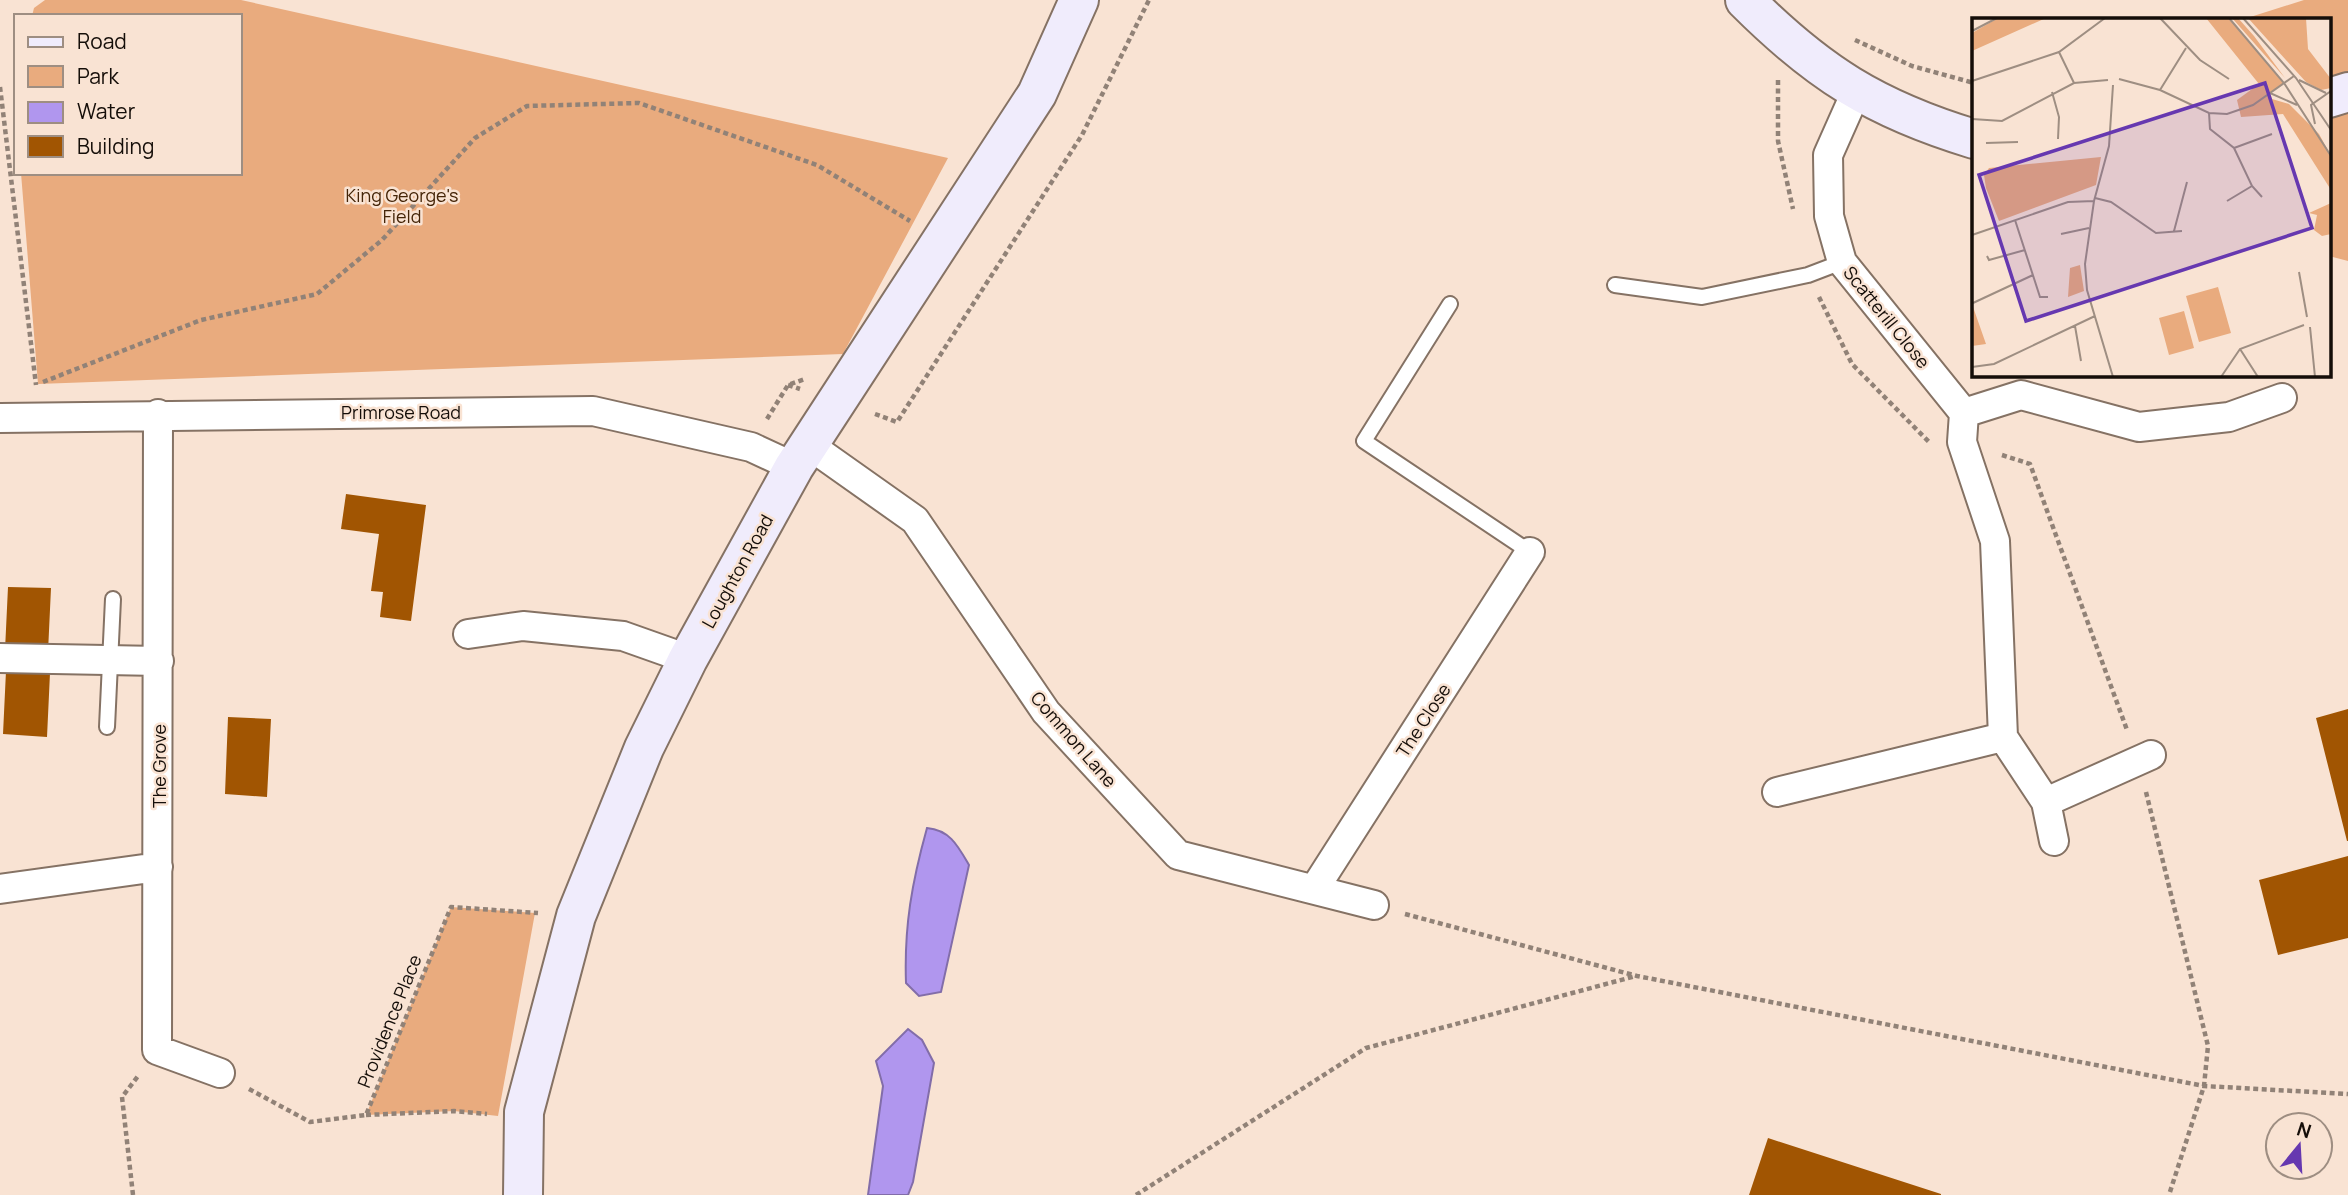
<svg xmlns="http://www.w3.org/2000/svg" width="2348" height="1195" viewBox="0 0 2348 1195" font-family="Manrope,sans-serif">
  <rect width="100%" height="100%" fill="#f9e3d3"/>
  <path fill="#e9ab7e" d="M45,0H241L948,158L843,354L38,384L21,173H240V16H32L34,8Z
    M2304,0H2348V91L2329,97V19H2244Z
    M2348,96V261L2329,256V111Z
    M451,907L535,913L498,1116L454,1111L366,1115Z"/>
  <path fill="#b096ee" stroke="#826da9" stroke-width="2" d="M927,828C950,830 958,846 969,865L941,992L919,996L906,983C904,926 912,882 927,828Z
    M908,1029L922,1040L934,1063L913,1182L908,1195H868L883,1086L876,1061Z"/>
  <path fill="#a15502" d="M346,494L426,505L411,621L380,617L383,592L371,591L379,534L341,529Z
    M8,587L51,588L48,652L5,650Z
    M6,671L50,673L47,737L3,734Z
    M2348,709V841H2347L2316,718Z
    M228,717L271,719L267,797L225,794Z
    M2348,856V938L2278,955L2259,880Z
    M1768,1138L1941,1194V1195H1749Z"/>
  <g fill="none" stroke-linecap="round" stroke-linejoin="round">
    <g stroke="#857264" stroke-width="18">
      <path id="lane" d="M1615,285L1702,297L1808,275L1842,262
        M1450,304L1364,441L1530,552
        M107,727L113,599"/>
    </g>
    <g stroke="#857264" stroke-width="32">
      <path id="street" d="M1856,92L1828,155L1829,216L1842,262L1964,413L1962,442L1995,541L2003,737L2046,802L2054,841
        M1964,413L2021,395L2139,427L2229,417L2282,398
        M158,414L157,1050L220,1073
        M0,418L593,411L751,447L794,467
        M809,445L915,520L1046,712L1178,855L1374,905
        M468,634L523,626L623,636L688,659
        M0,658L159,661
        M1777,792L2003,737
        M2046,802L2151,755
        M1315,888L1530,552
        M0,889L158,867"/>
    </g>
    <g stroke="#857264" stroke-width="42">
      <path id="secondary" d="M1745,0C1818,73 1875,109 1974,139
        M2329,98L2348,92
        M523,1195L524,1112L576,916L644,748L688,659L794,467L1037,94L1079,0"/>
    </g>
    <path stroke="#918277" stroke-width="4.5" stroke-dasharray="5 3.5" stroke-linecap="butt" d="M1855,40L1912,66L1974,83
      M1778,80V141L1793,209
      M0,87L36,385
      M1819,297L1852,364L1929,442
      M43,382L201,320L317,294L382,240L475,138L527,106L639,103L817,165L910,221
      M788,385L800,389
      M875,414L897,422L1082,135L1149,0
      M767,419L788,385L805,379
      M2002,455L2030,464L2127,730
      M2146,792L2208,1046L2204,1086L2169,1195
      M1405,914L1637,976L2204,1086L2348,1094
      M249,1089L310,1122L366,1115L451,907L538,913
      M366,1115L454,1111L487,1114
      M133,1195L122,1097L138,1076
      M1136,1195L1366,1048L1636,976"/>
    <use href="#lane" stroke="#fff" stroke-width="14"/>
    <use href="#street" stroke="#fff" stroke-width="28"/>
    <use href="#secondary" stroke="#f0ecfc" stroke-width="38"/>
  </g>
  <g text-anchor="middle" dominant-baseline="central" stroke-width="5" stroke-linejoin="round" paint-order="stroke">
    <g font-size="18" fill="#442407" stroke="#f9e3d3">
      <text x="402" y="195">King George's<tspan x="402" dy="21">Field</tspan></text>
    </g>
    <g font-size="18" fill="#150e09" stroke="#f9e3d3">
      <text transform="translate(1887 317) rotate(51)">Scatterill Close</text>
      <text x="401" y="412">Primrose Road</text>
      <text transform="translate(737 571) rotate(-61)">Loughton Road</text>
      <text transform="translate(1423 720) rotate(-57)">The Close</text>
      <text transform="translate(1074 739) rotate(49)">Common Lane</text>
      <text transform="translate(159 766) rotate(-90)">The Grove</text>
      <text transform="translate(389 1021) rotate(-68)">Providence Place</text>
    </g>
  </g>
  <g transform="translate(1972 18)">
    <rect width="359" height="359" fill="#f9e3d3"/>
    <path d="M26,0H74L0,33V15ZM234,0H257L312,65L298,75L300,81L317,86L347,116L359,138V172L311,96L269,99L265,82L287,66ZM260,0H266L282,18L313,60ZM276,0H334L336,31L359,61V70L349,72L334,64ZM129,139L124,167L27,203L14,170L12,157L17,150ZM359,185V216L350,218L342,212L345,197L337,195ZM108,247L112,273L96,279L98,250ZM246,269L259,315L227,324L214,278ZM0,286L14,326L0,328ZM212,293L222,330L197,337L187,300Z" fill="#e9ab7e"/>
    <path fill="none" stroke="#9e8e82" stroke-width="2" d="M188,0L228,42L257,61M257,0L312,65L359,138M271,0L324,60L359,112M0,13L25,0M87,34L102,65M147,61L188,72L237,95L255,96L281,87L322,58M327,62L354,75M0,63L87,34L133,0M141,67L137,128L122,183L113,246L115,272L141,359M188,72L214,30M80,74L87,99L86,121M298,75L325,87M237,95L238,111L262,130L280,168L290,179M0,101L30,103L102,65L136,62M343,106L339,87L359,73M14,125L46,124M262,130L300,116M123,180L139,184L184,215L210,213M255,183L280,168M43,202L68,279H76M202,213L215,164M89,216L117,210M0,217L96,184L122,183M15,238L17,242L53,232M327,254L335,299M1,285L61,257M103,308L109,343M338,309L343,359M268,331L286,359M0,349L22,346L123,298M249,359L268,331L332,307"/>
    <path fill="#6638b0" fill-opacity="0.15" stroke="#6638b0" stroke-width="3.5" d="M293,65L340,210L54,303L7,157Z"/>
    <rect width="359" height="359" fill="none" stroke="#150e09" stroke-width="3.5"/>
  </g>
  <rect x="14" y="14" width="228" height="161" fill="#f9e3d3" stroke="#9e8e82" stroke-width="2"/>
  <rect x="28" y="37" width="35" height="10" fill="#f0ecfc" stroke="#9e8e82" stroke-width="2"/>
  <text x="77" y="49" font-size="21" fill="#150e09">Road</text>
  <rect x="28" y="66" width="35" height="21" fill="#e9ab7e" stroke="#9e8e82" stroke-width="2"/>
  <text x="77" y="84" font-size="21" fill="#150e09">Park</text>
  <rect x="28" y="102" width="35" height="21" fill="#b096ee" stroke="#9e8e82" stroke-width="2"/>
  <text x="77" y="119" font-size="21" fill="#150e09">Water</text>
  <rect x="28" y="136" width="35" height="21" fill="#a15502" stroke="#9e8e82" stroke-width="2"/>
  <text x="77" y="154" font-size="21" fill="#150e09">Building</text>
  <g transform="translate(2299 1146) rotate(18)"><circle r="33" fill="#f9e3d3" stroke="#9e8e82" stroke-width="2"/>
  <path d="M0-5L12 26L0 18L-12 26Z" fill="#6638b0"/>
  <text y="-10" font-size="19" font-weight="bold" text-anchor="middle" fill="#150e09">N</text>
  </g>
</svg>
